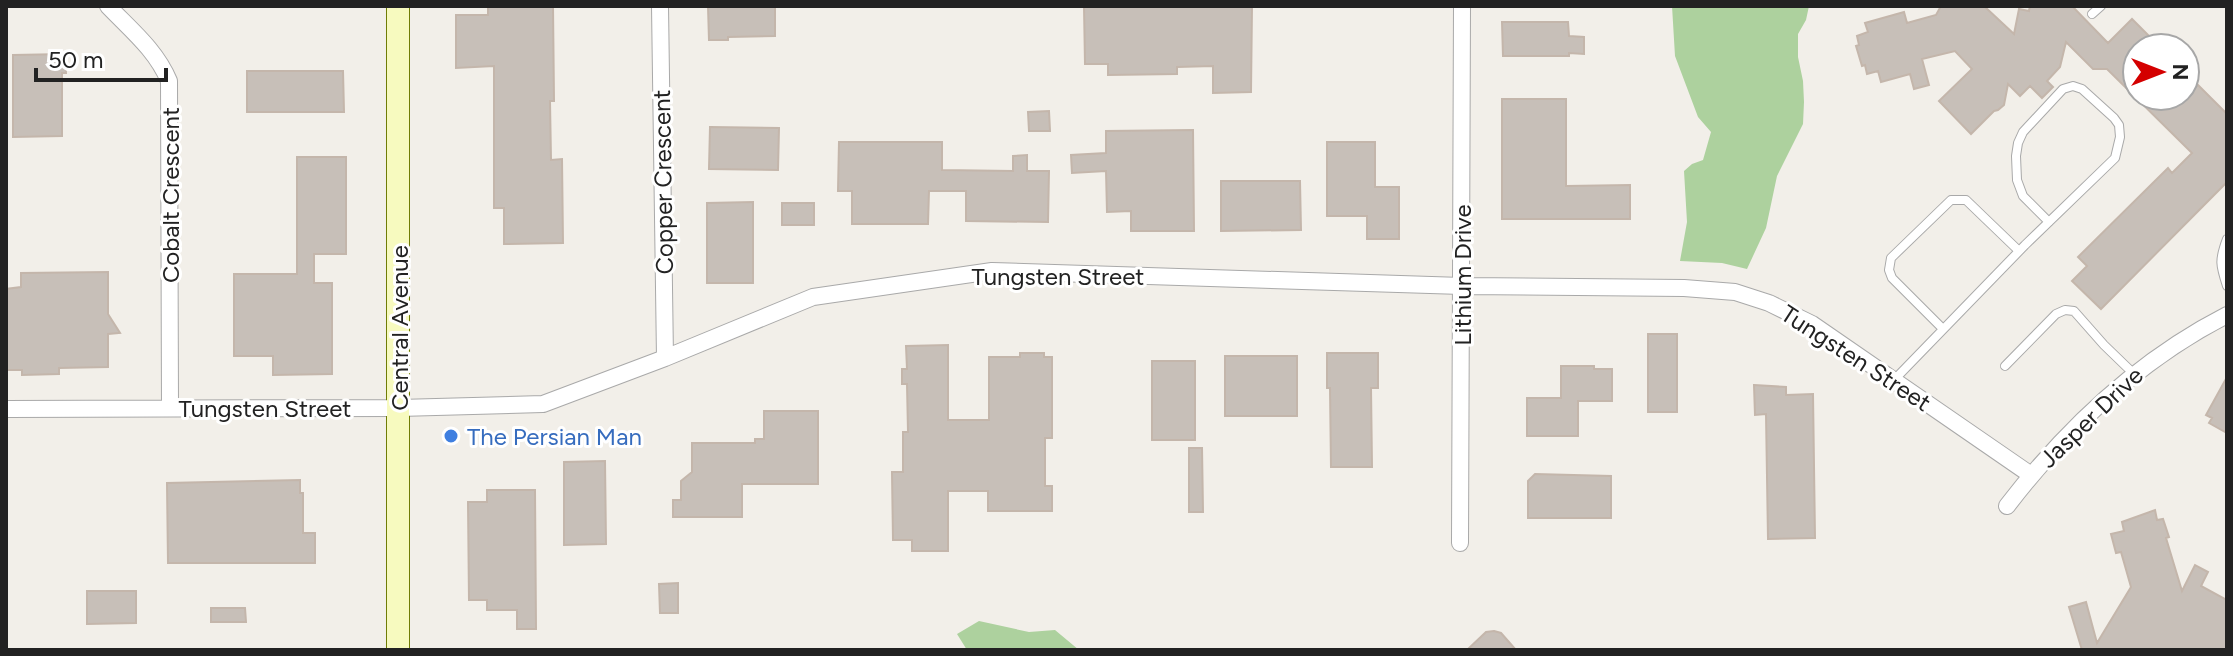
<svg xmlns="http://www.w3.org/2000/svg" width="2233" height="656" viewBox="0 0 2233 656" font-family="Figtree,sans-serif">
  <rect width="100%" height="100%" fill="#f2efe9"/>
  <path fill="#add19e" d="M1672,6H1809L1806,20L1798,34V57L1803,81L1804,102L1803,124L1777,176L1766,228L1747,269L1722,263L1680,261L1687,222L1684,171L1692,164L1703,160L1711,132L1698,117L1675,56Z
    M979,621L1029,632L1055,630L1079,650H967L957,634Z"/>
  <path fill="#c7bfb8" stroke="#c4b6ab" stroke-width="2" d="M488,6H553L554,101H550L551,160L562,159L563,243L504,244V208H494V66L456,68V15H488Z
    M708,6H775V36L728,37V40H709Z
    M1084,6H1252L1251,92L1213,93V66L1177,67V74L1108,75V64H1085Z
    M1941,6H1984L2014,34L2019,9L2029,11L2030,6H2072L2108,43L2132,19L2161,48H2137V96H2185V76L2196,86L2198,85L2227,114V182L2101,309L2072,281L2087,266L2078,257L2168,168L2172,173L2192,153L2107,69H2093L2066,42L2060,67L2047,81L2053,87L2042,98L2030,86L2020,96L2008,84L2004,105L1998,110L1994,111L1971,134L1939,101L1972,69L1955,51L1922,59L1929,85L1914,89L1910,74L1881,82L1878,71L1867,74L1865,65L1862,66L1856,46L1859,45L1857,36L1868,32L1865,23L1904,12L1907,23L1936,15Z
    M1502,22H1568L1569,36L1584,37V54L1569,53V56H1503Z
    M65,54L66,73H62V136L13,137V55Z
    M247,71H343L344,112H247Z
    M1502,99H1566V186L1630,185V219H1502Z
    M1049,111L1050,131H1029L1028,112Z
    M710,127L779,128L778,170L709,169Z
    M1193,130L1194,231H1131V211L1107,212L1106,171L1072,173L1071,155L1106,153V131Z
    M839,142H942V170L1013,171V156L1027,155V171H1049L1048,222L966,221V191H929L928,224H852V191H838Z
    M1327,142H1375V187H1399V239H1367V216H1327Z
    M297,157H346V254H314V283H332V374L273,375V356H234V274H297Z
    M1221,181H1300L1301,230L1221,231Z
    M753,202V283H707V203Z
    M782,203H814V225H782Z
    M108,272V314L120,333L108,334V367L59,368V374L22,375V370H6V289L21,287V273Z
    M1648,334H1677V412H1648Z
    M948,345V420H989V357H1020V353H1044V357H1052V438H1045V486H1052V511H988V491H948V551H912V540H893L892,472H903V432H908L907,384H902V369H907L906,346Z
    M1327,353H1378V388H1371L1372,467H1331L1330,388H1327Z
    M1225,356H1297V416H1225Z
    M1152,361H1195V440H1152Z
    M1561,366H1594V369H1612V401H1578V436H1527V398H1561Z
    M2227,377V433L2209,423L2212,418L2206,415Z
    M1754,385L1786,387V395L1813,394L1815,538L1768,539L1766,414L1755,415Z
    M764,411H818V484H742V517H673V500H681V481L692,472V443H755V439H764Z
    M1189,448H1202L1203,512H1189Z
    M605,461L606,544L564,545V462Z
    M1535,474L1611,476V518H1528V481Z
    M300,480V493H303V533H315V563H168L167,483Z
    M487,490H535L536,629H517V610H487V600H469L468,502H487Z
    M2155,510L2157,520L2163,519L2169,537L2166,538L2182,591L2195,565L2208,572L2201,586L2227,600V650H2082L2069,607L2086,602L2097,643L2131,587L2121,552L2116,553L2111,534L2124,531L2122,522Z
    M678,583V613H660L659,584Z
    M87,591H136V623L87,624Z
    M211,608H245L246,622H211Z
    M1494,631L1501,633L1516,650H1467L1486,632Z"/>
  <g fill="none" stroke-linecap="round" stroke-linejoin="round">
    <g stroke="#a9a9a9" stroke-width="10">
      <path id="service" d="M2092,14L2101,6
        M2227,239C2219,260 2220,265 2227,286
        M1943,329L1892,278L1889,270L1891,258L1951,200H1966L2019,251
        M2005,366L2056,314L2065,310L2074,311L2104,345L2134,374
        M1894,380L2025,245L2115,158L2120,137L2119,125L2114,118L2082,89L2073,86L2063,89L2023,132L2018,143L2016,156L2017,180L2023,196L2049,222"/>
    </g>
    <g stroke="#a9a9a9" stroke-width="18">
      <path id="minor" d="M108,6C131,30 156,50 169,81L170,408
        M660,6L665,358
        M6,409L399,408L543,404L665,358L813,297L992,271L1462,286L1684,288L1735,292L1769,303L1812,324L2031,475
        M2007,506C2067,428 2139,360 2227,315
        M1460,543L1462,6"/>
    </g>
    <g stroke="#707d05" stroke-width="24">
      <path id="secondary" d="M398,650V6"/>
    </g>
    <use href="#service" stroke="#fff" stroke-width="8"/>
    <use href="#minor" stroke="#fff" stroke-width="16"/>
    <use href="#secondary" stroke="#f7fabf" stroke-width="22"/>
  </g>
  <circle fill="#3f7fe0" stroke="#fff" stroke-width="3" cx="451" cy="436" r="8"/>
  <g text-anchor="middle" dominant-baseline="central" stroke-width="6" stroke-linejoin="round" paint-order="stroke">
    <g font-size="24" fill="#222" stroke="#fff">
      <text transform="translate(663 182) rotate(-91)">Copper Crescent</text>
      <text transform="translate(170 195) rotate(-90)">Cobalt Crescent</text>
      <text transform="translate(1462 275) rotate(-90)">Lithium Drive</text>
      <text x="1058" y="276">Tungsten Street</text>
      <text transform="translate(399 328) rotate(-90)">Central Avenue</text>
      <text transform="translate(1856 358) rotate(33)">Tungsten Street</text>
      <text x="265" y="408">Tungsten Street</text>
      <text transform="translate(2091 417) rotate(-44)">Jasper Drive</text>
    </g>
    <g font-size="24" fill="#366cbe" stroke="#fff" text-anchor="start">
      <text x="467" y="436">The Persian Man</text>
    </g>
  </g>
  <rect width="2233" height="656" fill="none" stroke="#222222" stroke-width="16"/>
  <g transform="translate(2161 72) rotate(90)"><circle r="38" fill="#ffffff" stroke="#a7a7a7" stroke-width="2"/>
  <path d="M0-6L14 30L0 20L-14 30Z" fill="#d40000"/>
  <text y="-12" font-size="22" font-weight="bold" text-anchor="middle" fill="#222222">N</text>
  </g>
  <path d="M36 68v12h130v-12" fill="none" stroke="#222222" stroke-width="4"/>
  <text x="48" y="68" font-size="24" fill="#222222" stroke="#ffffff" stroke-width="6" paint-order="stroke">50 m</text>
</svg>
